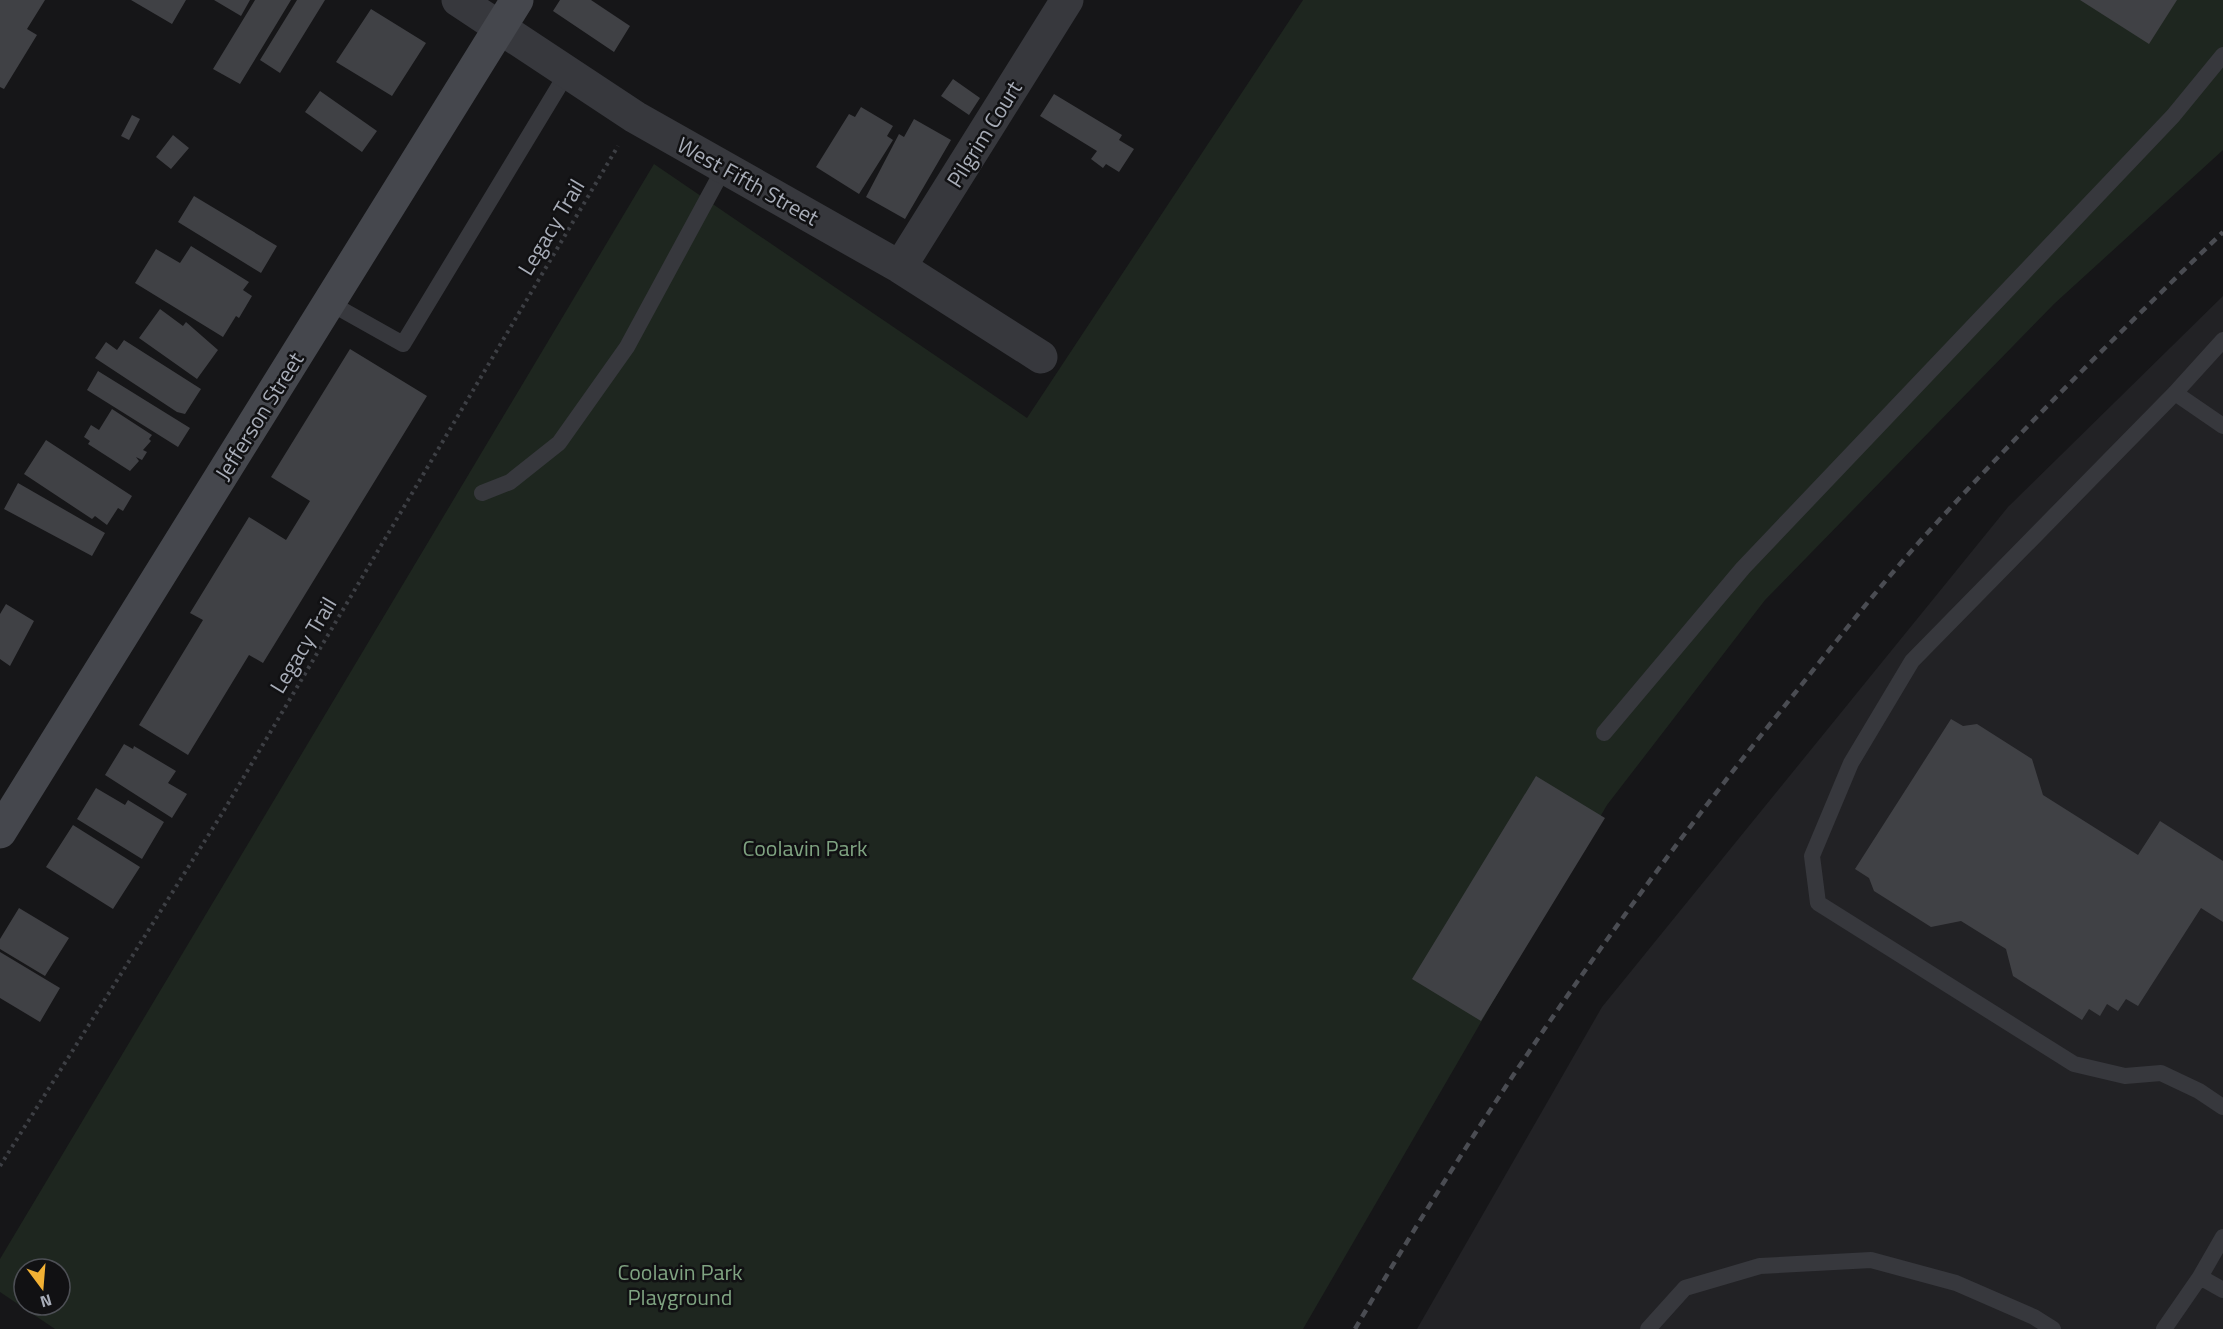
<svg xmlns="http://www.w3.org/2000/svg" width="2223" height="1329" viewBox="0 0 2223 1329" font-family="'Titillium Web',sans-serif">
  <rect width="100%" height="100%" fill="#161618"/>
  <path fill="#222225" d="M2223,296V1329H1417L1602,1007L2008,507Z"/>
  <path fill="#1e261f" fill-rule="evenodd" d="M1303,0H2223V150L2054,304L1765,600L1607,805L1303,1329H55L0,1292V1259L654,164L1027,418ZM24,1269H60V1305H24Z"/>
  <path fill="#404145" d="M0,0H45L27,29L37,35L4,89L0,87Z
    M131,0H186L172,24Z
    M214,0H250L241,16Z
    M255,0H291L240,84L213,69Z
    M297,0H325L280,73L260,60Z
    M560,0H591L630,26L614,52L553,11Z
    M2080,0H2177L2149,44Z
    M371,9L426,43L392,96L336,62Z
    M953,79L980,98L969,115L941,96Z
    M320,91L377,131L362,152L305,112Z
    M1054,94L1122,135L1119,140L1134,149L1119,172L1106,164L1103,168L1091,159L1097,151L1040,116Z
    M861,107L893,126L887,136L893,140L859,194L816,167L849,114L855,117Z
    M132,115L140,119L129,140L121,136Z
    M914,119L951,140L905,219L866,197L899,134L904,137Z
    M173,135L189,148L171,169L156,157Z
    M194,196L277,246L261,273L178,222Z
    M191,246L249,282L243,290L252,296L239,318L236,316L223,337L135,283L156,249L180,263Z
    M160,309L183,326L186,322L218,350L197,379L139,338Z
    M124,340L201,389L185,414L177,412L95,358L106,342L117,350Z
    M350,349L427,396L263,663L249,655L188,755L139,725L203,620L190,613L249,517L286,540L310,501L271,477Z
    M98,371L190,428L178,447L87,390Z
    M112,409L152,435L149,439L151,441L143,450L147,452L142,460L136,457L139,461L130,471L88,444L90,441L84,437L91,425L99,430Z
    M46,440L132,496L123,511L118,508L107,525L95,516L92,519L24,474Z
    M18,483L105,533L92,556L4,509Z
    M6,604L34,621L10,666L0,659V614Z
    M1951,719L1963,726L1977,724L2032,759L2043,795L2138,855L2160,821L2223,861V922L2201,908L2138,1006L2126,999L2118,1011L2107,1004L2100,1016L2089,1009L2082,1020L2013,976L2006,949L1961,921L1931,927L1874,891L1869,878L1855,869Z
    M124,744L133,749L134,746L176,771L168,783L187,794L172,818L105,775Z
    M1536,776L1605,818L1481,1021L1412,979Z
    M96,788L125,805L128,800L164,822L142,859L77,819Z
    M73,825L140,867L113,909L46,867Z
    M19,908L69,938L45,976L0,949V939Z
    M0,952L60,988L40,1022L0,998Z"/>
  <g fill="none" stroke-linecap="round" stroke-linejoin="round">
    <path stroke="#3d3f44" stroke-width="4" stroke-dasharray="3 4.5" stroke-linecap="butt" d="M0,1166L223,812L618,146"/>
    <path stroke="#37383d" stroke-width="16" d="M330,303L403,344L567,73
      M2223,340L2175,393L1912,661L1851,763L1812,856L1818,903L2074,1064L2125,1076L2161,1073L2199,1091L2223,1107
      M2175,393L2223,426
      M482,493L510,482L559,443L627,347L724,168
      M1604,733L1743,568L2173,116L2223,55
      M2200,1277L2223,1290
      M1648,1329L1685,1288L1760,1266L1871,1260L1956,1283L2034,1317L2053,1329
      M2164,1329L2200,1277L2223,1237"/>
    <path stroke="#37383d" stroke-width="33" d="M458,0L635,117L900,267L1041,357
      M900,267L1067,0"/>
    <path stroke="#45474d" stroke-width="33" d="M0,832L517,0"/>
    <path stroke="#4a4c52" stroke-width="4.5" stroke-dasharray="8 6" stroke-linecap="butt" d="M1355,1329C1482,1111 1625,904 1783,708C1831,648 1879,586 1931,529C2025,426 2123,329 2223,232"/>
  </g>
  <g text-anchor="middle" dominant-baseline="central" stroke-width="5" stroke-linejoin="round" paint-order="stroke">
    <g font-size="22" fill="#a8adb8" stroke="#111113">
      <text transform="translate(984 134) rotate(-58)">Pilgrim Court</text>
      <text transform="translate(748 181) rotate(29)">West Fifth Street</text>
      <text transform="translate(551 227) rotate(-59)">Legacy Trail</text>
      <text transform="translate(259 416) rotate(-58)">Jefferson Street</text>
      <text transform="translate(303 645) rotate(-59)">Legacy Trail</text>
    </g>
    <g font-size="22" fill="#7fa381" stroke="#111113">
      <text x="805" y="848">Coolavin Park</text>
      <text x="680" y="1272">Coolavin Park<tspan x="680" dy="25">Playground</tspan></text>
    </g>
  </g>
  <g transform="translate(42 1287) rotate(164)"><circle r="28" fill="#111113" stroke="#4d4f55" stroke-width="1.5"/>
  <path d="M0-4.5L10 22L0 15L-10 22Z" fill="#f2b134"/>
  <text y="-9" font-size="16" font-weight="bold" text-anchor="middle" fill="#a8adb8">N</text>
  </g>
</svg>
